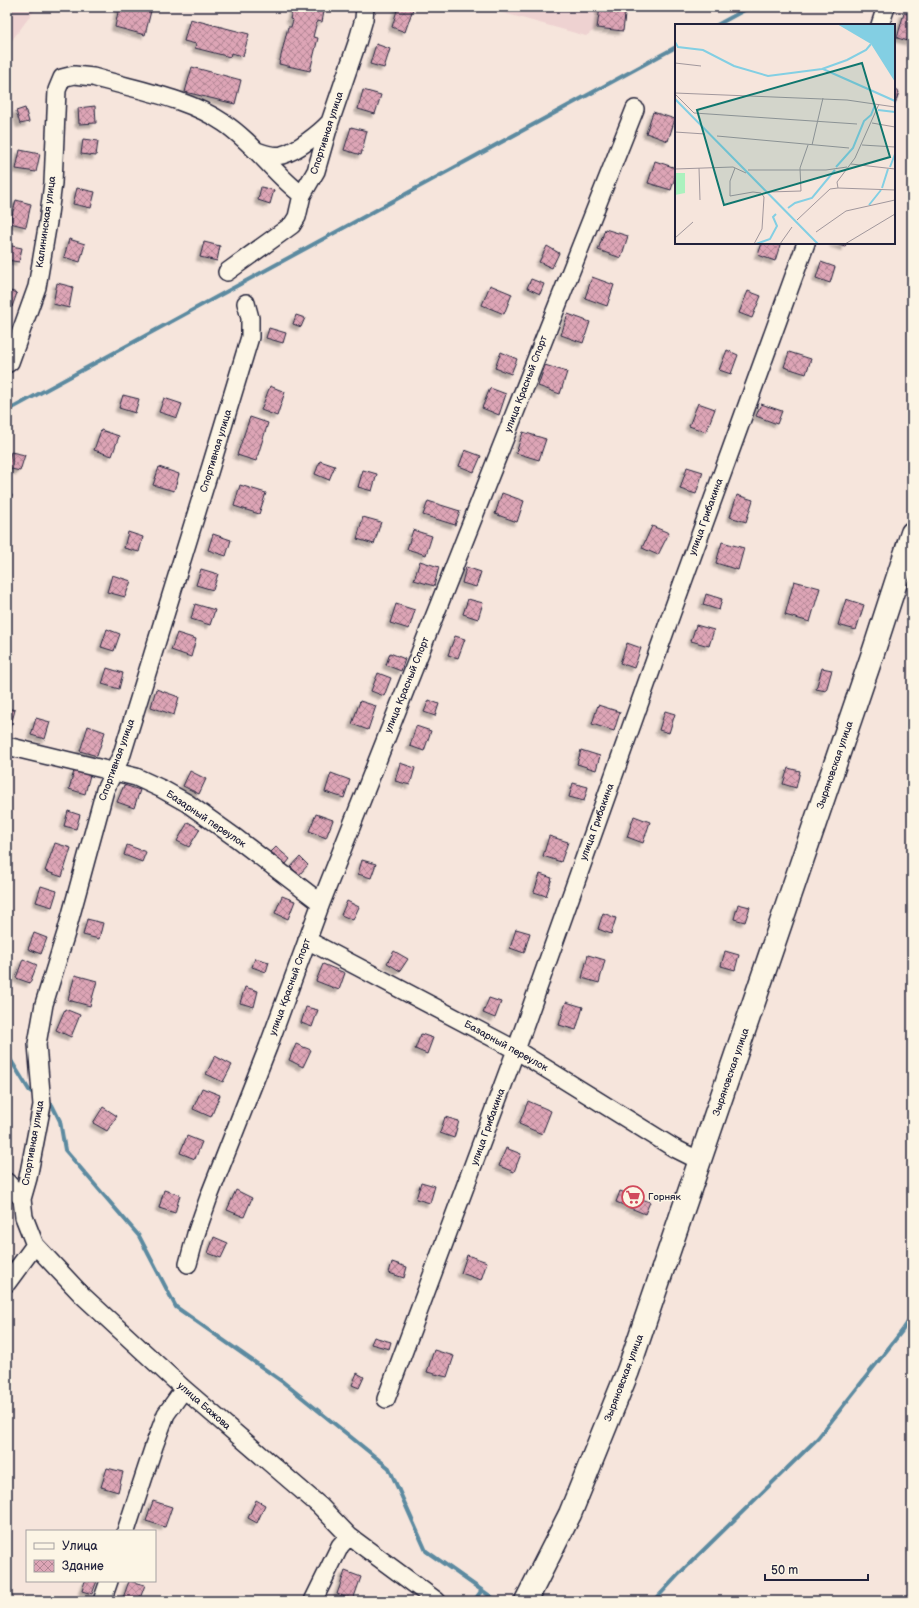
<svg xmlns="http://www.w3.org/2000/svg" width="919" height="1608" viewBox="0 0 919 1608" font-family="'Balsamiq Sans',sans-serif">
  <defs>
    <pattern id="building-cross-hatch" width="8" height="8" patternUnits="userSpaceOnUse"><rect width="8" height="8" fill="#dda5b6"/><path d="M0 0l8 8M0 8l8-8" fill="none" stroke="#b38695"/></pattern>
    <filter id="shadow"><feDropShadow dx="-3.5" dy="3.5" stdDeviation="1" flood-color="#0004"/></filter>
  </defs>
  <rect width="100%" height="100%" fill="#f6e5dc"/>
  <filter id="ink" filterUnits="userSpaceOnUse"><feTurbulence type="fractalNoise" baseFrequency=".025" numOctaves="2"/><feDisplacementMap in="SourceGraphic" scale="8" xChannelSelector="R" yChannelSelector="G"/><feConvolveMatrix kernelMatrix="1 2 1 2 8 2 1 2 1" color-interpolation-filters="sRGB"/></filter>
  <g filter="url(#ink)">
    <path fill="#eed2d1" d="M7,7H37L9,44L7,42Z
      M482,7H626L623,31L597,28L586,36Z"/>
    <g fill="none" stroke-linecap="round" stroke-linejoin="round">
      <path stroke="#5c8aa0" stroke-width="4" d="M717,25L750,7
        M7,411L676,47
        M7,1054L29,1090L36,1095
        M47,1102L52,1105L60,1121L65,1150L139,1236L176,1307L283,1382L389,1468L426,1551L497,1601
        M474,1601L482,1590
        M654,1601L679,1574L818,1438L902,1331L912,1316"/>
    </g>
    <path fill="url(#building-cross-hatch)" stroke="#22223b" filter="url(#shadow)" d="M119,7H152L145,35L115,27Z
      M293,7H325L322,22L317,21L313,37L318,38L310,71L279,64L288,27H291L293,20L290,19Z
      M398,7H407L413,9L405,32L392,27Z
      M600,7H626L623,31L597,28Z
      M904,13L912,15V42L897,38Z
      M190,19L249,34L243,56L231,53L230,57L195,48L196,44L184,41Z
      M376,44L390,49L384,68L370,64Z
      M192,67L241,80L235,104L185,92Z
      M363,90L381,95L375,114L358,109Z
      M894,90L899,92L894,107Z
      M95,106L96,123L79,124L78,108Z
      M25,108L29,122L20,124L16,111Z
      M653,112L675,119L668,141L646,133Z
      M351,127L367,131L361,155L344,150Z
      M83,139L98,141L96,156L81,154Z
      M20,150L40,154L36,172L16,169Z
      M655,161L676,168V174L671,190L648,183Z
      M261,187L274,190L270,204L258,200Z
      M77,188L95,192L91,208L73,204Z
      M16,200L31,204L26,227L10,223Z
      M605,229L628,236L621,258L598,250Z
      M69,239L85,244L80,262L64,257Z
      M204,242L220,246L217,261L200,257Z
      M762,243H775L780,245L775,261L758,255Z
      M833,243H846L845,247Z
      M7,245L22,248L19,262L7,260Z
      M547,246L559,253L552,268L539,262Z
      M821,262L835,267L830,283L816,278Z
      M592,277L614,285L607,306L585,298Z
      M531,279L544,284L540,294L527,288Z
      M57,283L73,287L69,308L53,304Z
      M490,285L512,294L504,314L482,305Z
      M7,290L17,293L12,307L7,306Z
      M748,291L761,296L752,318L739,313Z
      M568,314L590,322L583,343L561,335Z
      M296,315L305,318L301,327L293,324Z
      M269,328L286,333L283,343L266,338Z
      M727,350L738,355L731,374L719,370Z
      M501,352L517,359L511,374L495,368Z
      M789,352L811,359L806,374L784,367Z
      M545,365L567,372L560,394L538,386Z
      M270,386L285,392L277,416L261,410Z
      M490,388L506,394L499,415L482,408Z
      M123,395L139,399L135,413L119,408Z
      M164,398L182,404L177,418L159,412Z
      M698,403L715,409L706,432L689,426Z
      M761,404L782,411L777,424L756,416Z
      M250,417L268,423L256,461L237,455Z
      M101,430L119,436L112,456L94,450Z
      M523,432L546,439L539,460L516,453Z
      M465,450L481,456L474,472L459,466Z
      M11,452L25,455L20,471L7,468Z
      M320,461L335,466L329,480L315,474Z
      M159,467L179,474L174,491L153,485Z
      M687,467L703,472L696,494L680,489Z
      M363,470L377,474L372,491L358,487Z
      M240,485L266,493L259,514L234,506Z
      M7,493L12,495L7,511Z
      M502,493L524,501L517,522L495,514Z
      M737,495L753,500L746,522L730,517Z
      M428,501L460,511L455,525L423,515Z
      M363,517L381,522L374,544L357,539Z
      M652,526L669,533L658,555L642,548Z
      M413,530L432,536L426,555L407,549Z
      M128,532L143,537L139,552L124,548Z
      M213,534L231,540L226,556L208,550Z
      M722,542L744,548L738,570L716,563Z
      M420,561L439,567L434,586L414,580Z
      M466,567L481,572L476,587L462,583Z
      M201,569L218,574L213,590L196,585Z
      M112,575L131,581L125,597L107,592Z
      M794,581L820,588L810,622L785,615Z
      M706,594L722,599L719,610L703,605Z
      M468,599L483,603L478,619L463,614Z
      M846,599L864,605L856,630L838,625Z
      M195,604L215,610L210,625L191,619Z
      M396,604L415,610L409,629L390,623Z
      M696,625L714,630L709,646L691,641Z
      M107,629L120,634L114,651L101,647Z
      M177,633L196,639L191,657L171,650Z
      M455,636L465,639L458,658L448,655Z
      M627,643L641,648L634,668L620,663Z
      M390,653L405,659L401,671L386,665Z
      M107,668L123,673L119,689L102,684Z
      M822,668L832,670L826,691L816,689Z
      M378,673L391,678L384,696L371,691Z
      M156,689L179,697L174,715L151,707Z
      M429,700L439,704L435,716L424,712Z
      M360,701L376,706L368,730L352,724Z
      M598,705L620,712L614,731L592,724Z
      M7,708L15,710L8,736H7Z
      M665,711L675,714L669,733L659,730Z
      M36,718L50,722L45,739L31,735Z
      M88,726L105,732L97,756L80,751Z
      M416,726L431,731L424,751L410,746Z
      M581,750L600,756L596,770L577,764Z
      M400,763L415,768L410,785L395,781Z
      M788,768L800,771L796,788L783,784Z
      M74,771L90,775L85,794L69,789Z
      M190,771L206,779L199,794L183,786Z
      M331,773L350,780L344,798L325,792Z
      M573,783L588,787L584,801L569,797Z
      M124,785L140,790L134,808L117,802Z
      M68,811L80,815L76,829L64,826Z
      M316,814L333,820L326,838L309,831Z
      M634,816L650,822L643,843L627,837Z
      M188,822L200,829L189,847L177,841Z
      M549,836L568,842L561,862L543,856Z
      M55,843L71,848L62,877L45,871Z
      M127,845L146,852L142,862L124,855Z
      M276,847L290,859L286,864L271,852Z
      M300,857L308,865L299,875L291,867Z
      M362,860L376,864L371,878L358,874Z
      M540,874L552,878L546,896L534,892Z
      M41,886L57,891L52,907L36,902Z
      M282,896L295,901L288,919L275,913Z
      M347,901L359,907L353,920L341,915Z
      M738,904L750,907L745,922L734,919Z
      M603,913L616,918L611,934L598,929Z
      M87,919L103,923L99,939L83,935Z
      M516,929L530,933L524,953L510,948Z
      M34,933L47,938L41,954L28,949Z
      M394,951L408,959L400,971L387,963Z
      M725,951L739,955L735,970L721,966Z
      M588,955L605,960L599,983L582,978Z
      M255,958L269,962L266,972L252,967Z
      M23,959L37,965L30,983L16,978Z
      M323,964L345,973L339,990L316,981Z
      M75,975L97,981L90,1006L68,1000Z
      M245,987L258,991L254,1007L240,1003Z
      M489,998L501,1002L495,1018L483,1013Z
      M566,1002L583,1007L576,1030L559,1025Z
      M306,1007L318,1010L312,1027L301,1023Z
      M65,1009L80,1015L71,1037L56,1030Z
      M421,1034L433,1038L427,1054L415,1049Z
      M296,1044L311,1050L303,1067L289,1060Z
      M215,1056L232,1065L223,1082L206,1074Z
      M202,1088L220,1095L211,1117L193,1109Z
      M528,1101L551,1111L542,1134L519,1124Z
      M103,1107L117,1116L107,1131L93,1123Z
      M445,1117L459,1121L454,1138L440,1133Z
      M187,1136L202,1142L195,1159L180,1153Z
      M506,1148L521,1154L514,1172L499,1166Z
      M421,1182L435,1186L430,1203L416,1199Z
      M164,1190L180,1195L175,1213L159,1208Z
      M236,1190L252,1198L244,1217L227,1210Z
      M620,1191L650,1202L645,1214L616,1202Z
      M214,1237L228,1243L221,1258L208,1253Z
      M467,1255L487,1262L481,1280L461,1273Z
      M392,1262L407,1267L404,1278L389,1273Z
      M374,1337L391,1342L389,1349L371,1344Z
      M434,1350L454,1356L447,1377L427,1372Z
      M357,1373L364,1377L359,1388L352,1385Z
      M107,1468L123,1472L118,1492L101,1487Z
      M256,1500L265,1505L257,1523L248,1518Z
      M153,1501L172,1507L165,1527L146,1521Z
      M345,1571L361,1577L353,1600L337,1594Z
      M85,1581H97L92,1594L82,1591Z
      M129,1581L145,1585L139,1601H122Z"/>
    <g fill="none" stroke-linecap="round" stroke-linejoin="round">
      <g stroke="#22223b" stroke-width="20">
        <path id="street" d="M880,25L886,7
          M257,151C265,154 273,157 282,155C297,151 320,133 330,122
          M227,272L292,225L297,217L302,195L316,171L330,122L357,43L364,19L365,7
          M7,364L10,362L37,287L48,222L53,183L57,90L62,78L74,75L93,77C136,90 186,97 224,123C254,143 274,174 302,195
          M7,746L136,777L162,789L187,803L236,838L321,903
          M307,940L516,1050L674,1148L700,1161
          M7,1182L22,1199L24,1217L35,1245L82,1295L184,1389L320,1506L349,1536L437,1601
          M22,1199L28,1178L42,1105L37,1044L44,1004L66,933L105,790L122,754L211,466L250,337V318L246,303
          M188,1264L196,1234L210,1194L268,1047L321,903L635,109
          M7,1283L35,1245
          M386,1399L516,1050L672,612L806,243
          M126,1531L154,1446L166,1414L184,1389
          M102,1601L109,1581
          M313,1601L340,1546L349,1536"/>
      </g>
      <g stroke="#22223b" stroke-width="25">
        <path id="secondary" d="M526,1601L570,1514L628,1371L874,650L912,533"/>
      </g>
      <use href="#street" stroke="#fcf5e5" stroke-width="17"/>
      <use href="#secondary" stroke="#fcf5e5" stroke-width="22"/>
    </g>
  </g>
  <defs>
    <g id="supermarket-ring" transform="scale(1.15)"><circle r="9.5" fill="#fcf5e5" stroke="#d1495b" stroke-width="1.5"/><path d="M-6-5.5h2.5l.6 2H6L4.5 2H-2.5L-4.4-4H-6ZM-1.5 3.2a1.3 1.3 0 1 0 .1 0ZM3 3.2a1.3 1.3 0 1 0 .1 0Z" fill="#d1495b"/></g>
  </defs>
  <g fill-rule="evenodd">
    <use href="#supermarket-ring" x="633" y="1197"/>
  </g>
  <g text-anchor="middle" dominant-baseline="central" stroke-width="3" stroke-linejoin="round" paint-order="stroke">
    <g font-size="10" fill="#22223b" stroke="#fcf5e5">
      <text transform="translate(327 133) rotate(-72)">Спортивная улица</text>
      <text transform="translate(46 222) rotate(-82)">Калининская улица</text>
      <text transform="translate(526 384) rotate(-69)">улица Красный Спорт</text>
      <text transform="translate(216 451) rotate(-73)">Спортивная улица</text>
      <text transform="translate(706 517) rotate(-70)">улица Грибакина</text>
      <text transform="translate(407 685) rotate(-68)">улица Красный Спорт</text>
      <text transform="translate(117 760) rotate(-70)">Спортивная улица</text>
      <text transform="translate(835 765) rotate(-71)">Зыряновская улица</text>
      <text transform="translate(206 819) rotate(34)">Базарный переулок</text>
      <text transform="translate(597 822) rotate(-70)">улица Грибакина</text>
      <text transform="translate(290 987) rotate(-70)">улица Красный Спорт</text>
      <text transform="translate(506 1046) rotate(29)">Базарный переулок</text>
      <text transform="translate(731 1072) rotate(-71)">Зыряновская улица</text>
      <text transform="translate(488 1127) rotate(-70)">улица Грибакина</text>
      <text transform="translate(33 1143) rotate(-80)">Спортивная улица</text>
      <text transform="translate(624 1378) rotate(-69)">Зыряновская улица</text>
      <text transform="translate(204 1406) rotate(41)">улица Бажова</text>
    </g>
    <g font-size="10" fill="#22223b" stroke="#fcf5e5" text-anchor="start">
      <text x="648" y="1197">Горняк</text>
    </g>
  </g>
  <g transform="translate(675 24)">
    <rect width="220" height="220" fill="#f6e5dc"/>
    <path d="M0,149H10V169L0,171Z" fill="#abf1be"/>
    <path d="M162,0H220V58L196,20Z" fill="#83cfe3"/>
    <path fill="none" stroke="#83cfe3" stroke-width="2" d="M0,18L3,23L28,26L59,42L93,52L147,45L172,36L191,26L196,20M148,45L220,77M0,75L143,220M203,86L220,88M161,143L178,124L189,97L196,91L200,81M215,143L220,130M207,164L213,145M194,181L206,166M113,184L120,179L137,174L160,146M81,220L95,215L102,202L98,193L101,190"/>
    <path fill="none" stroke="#a1979c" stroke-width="1" d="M0,39L26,42M0,69L172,76L220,83M0,70L19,89L182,100M197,99L220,103M0,108L30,110M42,112L174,124M137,121L148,74M187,121L220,123M176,140L220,145M24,144L25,176M60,144L55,157V172L78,168L86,169L89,173L87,205L79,220M0,145L58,143L71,149M73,146H151L172,143M163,164L220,166M94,168L126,167L125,144L133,121M122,196L155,165L163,164L162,158L180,134L204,80M141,208L171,187L220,176M0,214L18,198M105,220L117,203M170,220L220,190"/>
    <path fill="#0f766e" fill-opacity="0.15" stroke="#0f766e" stroke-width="2" d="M187,39L215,133L49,181L22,86Z"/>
    <rect width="220" height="220" fill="none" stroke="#22223b" stroke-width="2"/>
  </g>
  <rect width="919" height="1608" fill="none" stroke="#fcf5e5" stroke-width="24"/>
  <rect x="12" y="12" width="895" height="1584" fill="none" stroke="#22223b" stroke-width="1.5" filter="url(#ink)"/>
  <rect x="26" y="1530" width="130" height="52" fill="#fcf5e5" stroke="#a5a1a1"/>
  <rect x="34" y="1543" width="20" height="6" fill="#fcf5e5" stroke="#a5a1a1"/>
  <text x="62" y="1550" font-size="12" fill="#22223b">Улица</text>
  <rect x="34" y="1560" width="20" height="12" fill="url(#building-cross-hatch)" stroke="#a5a1a1"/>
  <text x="62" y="1570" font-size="12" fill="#22223b">Здание</text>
  <path d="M765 1574v6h103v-6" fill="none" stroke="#22223b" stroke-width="2"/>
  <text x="771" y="1574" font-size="12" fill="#22223b" stroke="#fcf5e5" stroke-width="3" paint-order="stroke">50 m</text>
</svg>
